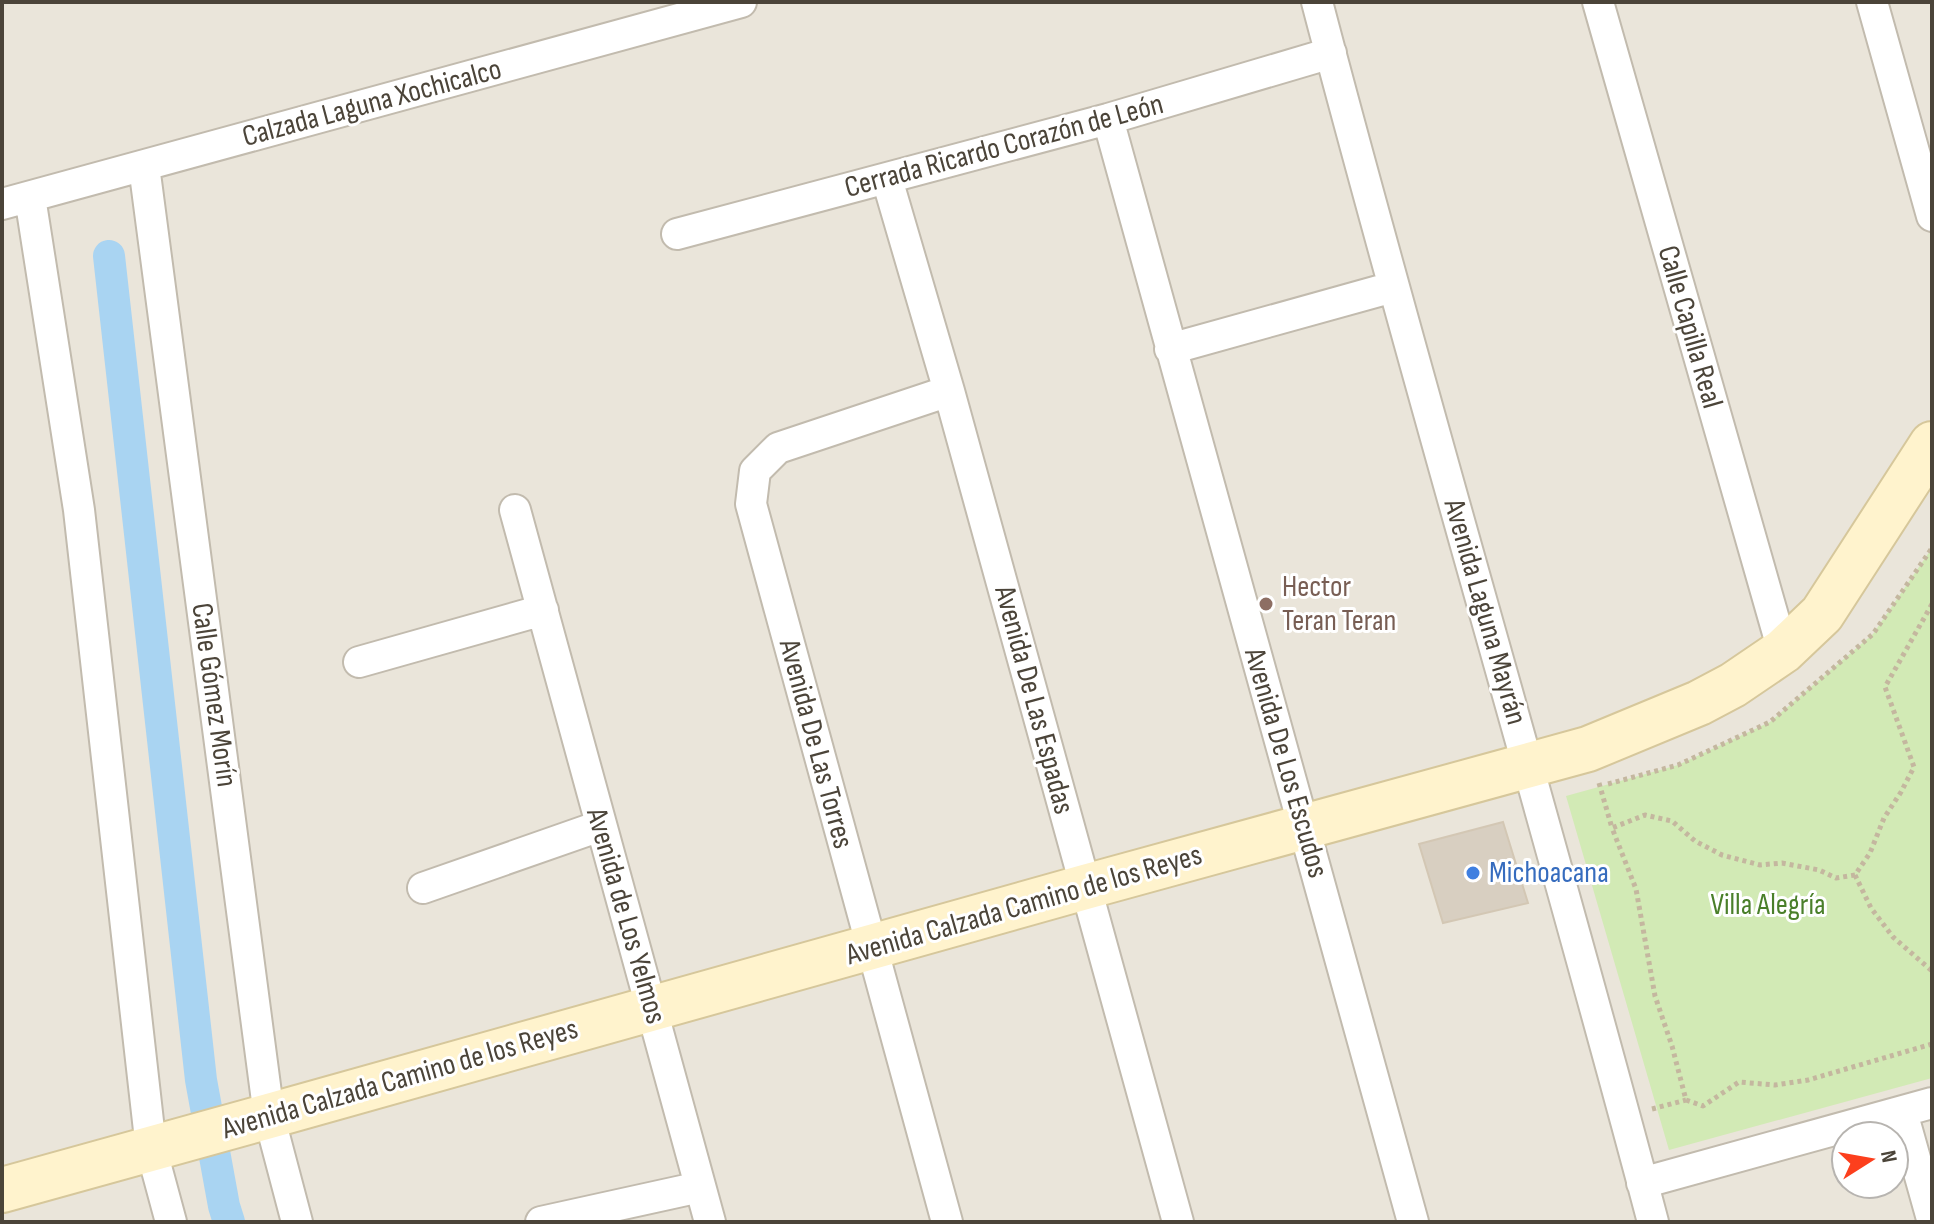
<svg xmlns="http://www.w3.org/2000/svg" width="1934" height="1224" viewBox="0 0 1934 1224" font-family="'Sofia Sans Condensed',sans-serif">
  <rect width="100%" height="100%" fill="#f6f3ec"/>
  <path fill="#eae5da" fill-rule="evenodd" d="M2,2H1932V1222H2ZM1846,1136H1894V1184H1846Z"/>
  <path fill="#d2eab5" d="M1932,548V1078L1669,1150L1566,796L1678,765L1770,722L1873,634Z"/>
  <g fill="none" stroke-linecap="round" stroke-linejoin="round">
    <path stroke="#a9d4f2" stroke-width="32" d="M109,256L201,1080L224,1206L229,1222"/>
  </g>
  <path fill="#d8cfc1" stroke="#d3c7b4" stroke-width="2" d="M1503,822L1528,903L1443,923L1419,844Z"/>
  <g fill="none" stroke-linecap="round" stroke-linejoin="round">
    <g stroke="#c2bbae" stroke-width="34">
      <path id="street" d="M1317,2C1424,410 1545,814 1653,1222
        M1598,2L1783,651
        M1872,2L1932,216
        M1108,119L1413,1222
        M144,166L269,1116L297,1222
        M887,179L949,391L1178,1222
        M30,197L79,510L151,1148L171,1222
        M2,204L741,2
        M677,234L1108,119L1331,53
        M1170,349L1393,287
        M515,510L710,1222
        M359,662L543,610
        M423,888L600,826
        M1902,1112L1932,1219
        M1642,1183L1932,1103
        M541,1222L700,1187
        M947,1222L751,504L755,471L778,448L949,391"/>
    </g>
    <g stroke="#d6c79b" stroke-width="48">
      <path id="secondary" d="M2,1190L269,1116L1085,887L1588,749L1699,703L1733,685L1783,651L1822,614L1932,444"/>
    </g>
    <path stroke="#c4b79f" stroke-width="5" stroke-dasharray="4 4" stroke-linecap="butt" d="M1932,604L1885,687L1914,767L1901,792L1884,818L1870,853L1855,875L1836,878L1819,870L1782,863L1760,865L1722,855L1695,841L1672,821L1645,815L1612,828L1636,889L1655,996L1672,1046L1686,1100L1703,1106L1739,1082L1775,1085L1808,1080L1932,1044
      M1599,783L1612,828
      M1608,784L1678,765L1770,722L1873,634L1932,548
      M1855,875L1871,908L1893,937L1932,971
      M1652,1109L1686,1100"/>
    <use href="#street" stroke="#fff" stroke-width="30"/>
    <use href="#secondary" stroke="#fff3cd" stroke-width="44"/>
  </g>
  <circle fill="#8d6e63" stroke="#fff" stroke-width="3" cx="1266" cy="604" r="8"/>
  <circle fill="#3f7fe0" stroke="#fff" stroke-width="3" cx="1473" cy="873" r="8"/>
  <g text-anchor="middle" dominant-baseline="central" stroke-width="6" stroke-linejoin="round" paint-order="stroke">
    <g font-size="30" fill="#4b4439" stroke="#fff">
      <text transform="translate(372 103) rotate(-15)">Calzada Laguna Xochicalco</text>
      <text transform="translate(1004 146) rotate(-15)">Cerrada Ricardo Corazón de León</text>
      <text transform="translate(1690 327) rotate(74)">Calle Capilla Real</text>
      <text transform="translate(1485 612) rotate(74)">Avenida Laguna Mayrán</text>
      <text transform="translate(214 695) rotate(82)">Calle Gómez Morín</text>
      <text transform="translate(1034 700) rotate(75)">Avenida De Las Espadas</text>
      <text transform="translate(816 744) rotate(75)">Avenida De Las Torres</text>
      <text transform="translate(1286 763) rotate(74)">Avenida De Los Escudos</text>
      <text transform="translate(1024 905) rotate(-16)">Avenida Calzada Camino de los Reyes</text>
      <text transform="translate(626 916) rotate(74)">Avenida de Los Yelmos</text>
      <text transform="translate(400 1079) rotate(-16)">Avenida Calzada Camino de los Reyes</text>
    </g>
    <g font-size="30" fill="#785e54" stroke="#fff" text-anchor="start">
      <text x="1282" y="587">Hector<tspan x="1282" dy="34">Teran Teran</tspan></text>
    </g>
    <g font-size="30" fill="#366cbe" stroke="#fff" text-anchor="start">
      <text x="1489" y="873">Michoacana</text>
    </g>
    <g font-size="30" fill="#4a7f2a" stroke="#fff">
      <text x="1768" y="905">Villa Alegría</text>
    </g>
  </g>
  <rect width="1934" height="1224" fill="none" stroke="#4b4439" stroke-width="8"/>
  <g transform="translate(1870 1160) rotate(79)"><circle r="38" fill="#ffffff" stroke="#b7b4b0" stroke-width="2"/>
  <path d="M0-6L14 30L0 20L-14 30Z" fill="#fc3f1d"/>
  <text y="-12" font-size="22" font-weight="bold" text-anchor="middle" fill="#4b4439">N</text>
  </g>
</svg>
